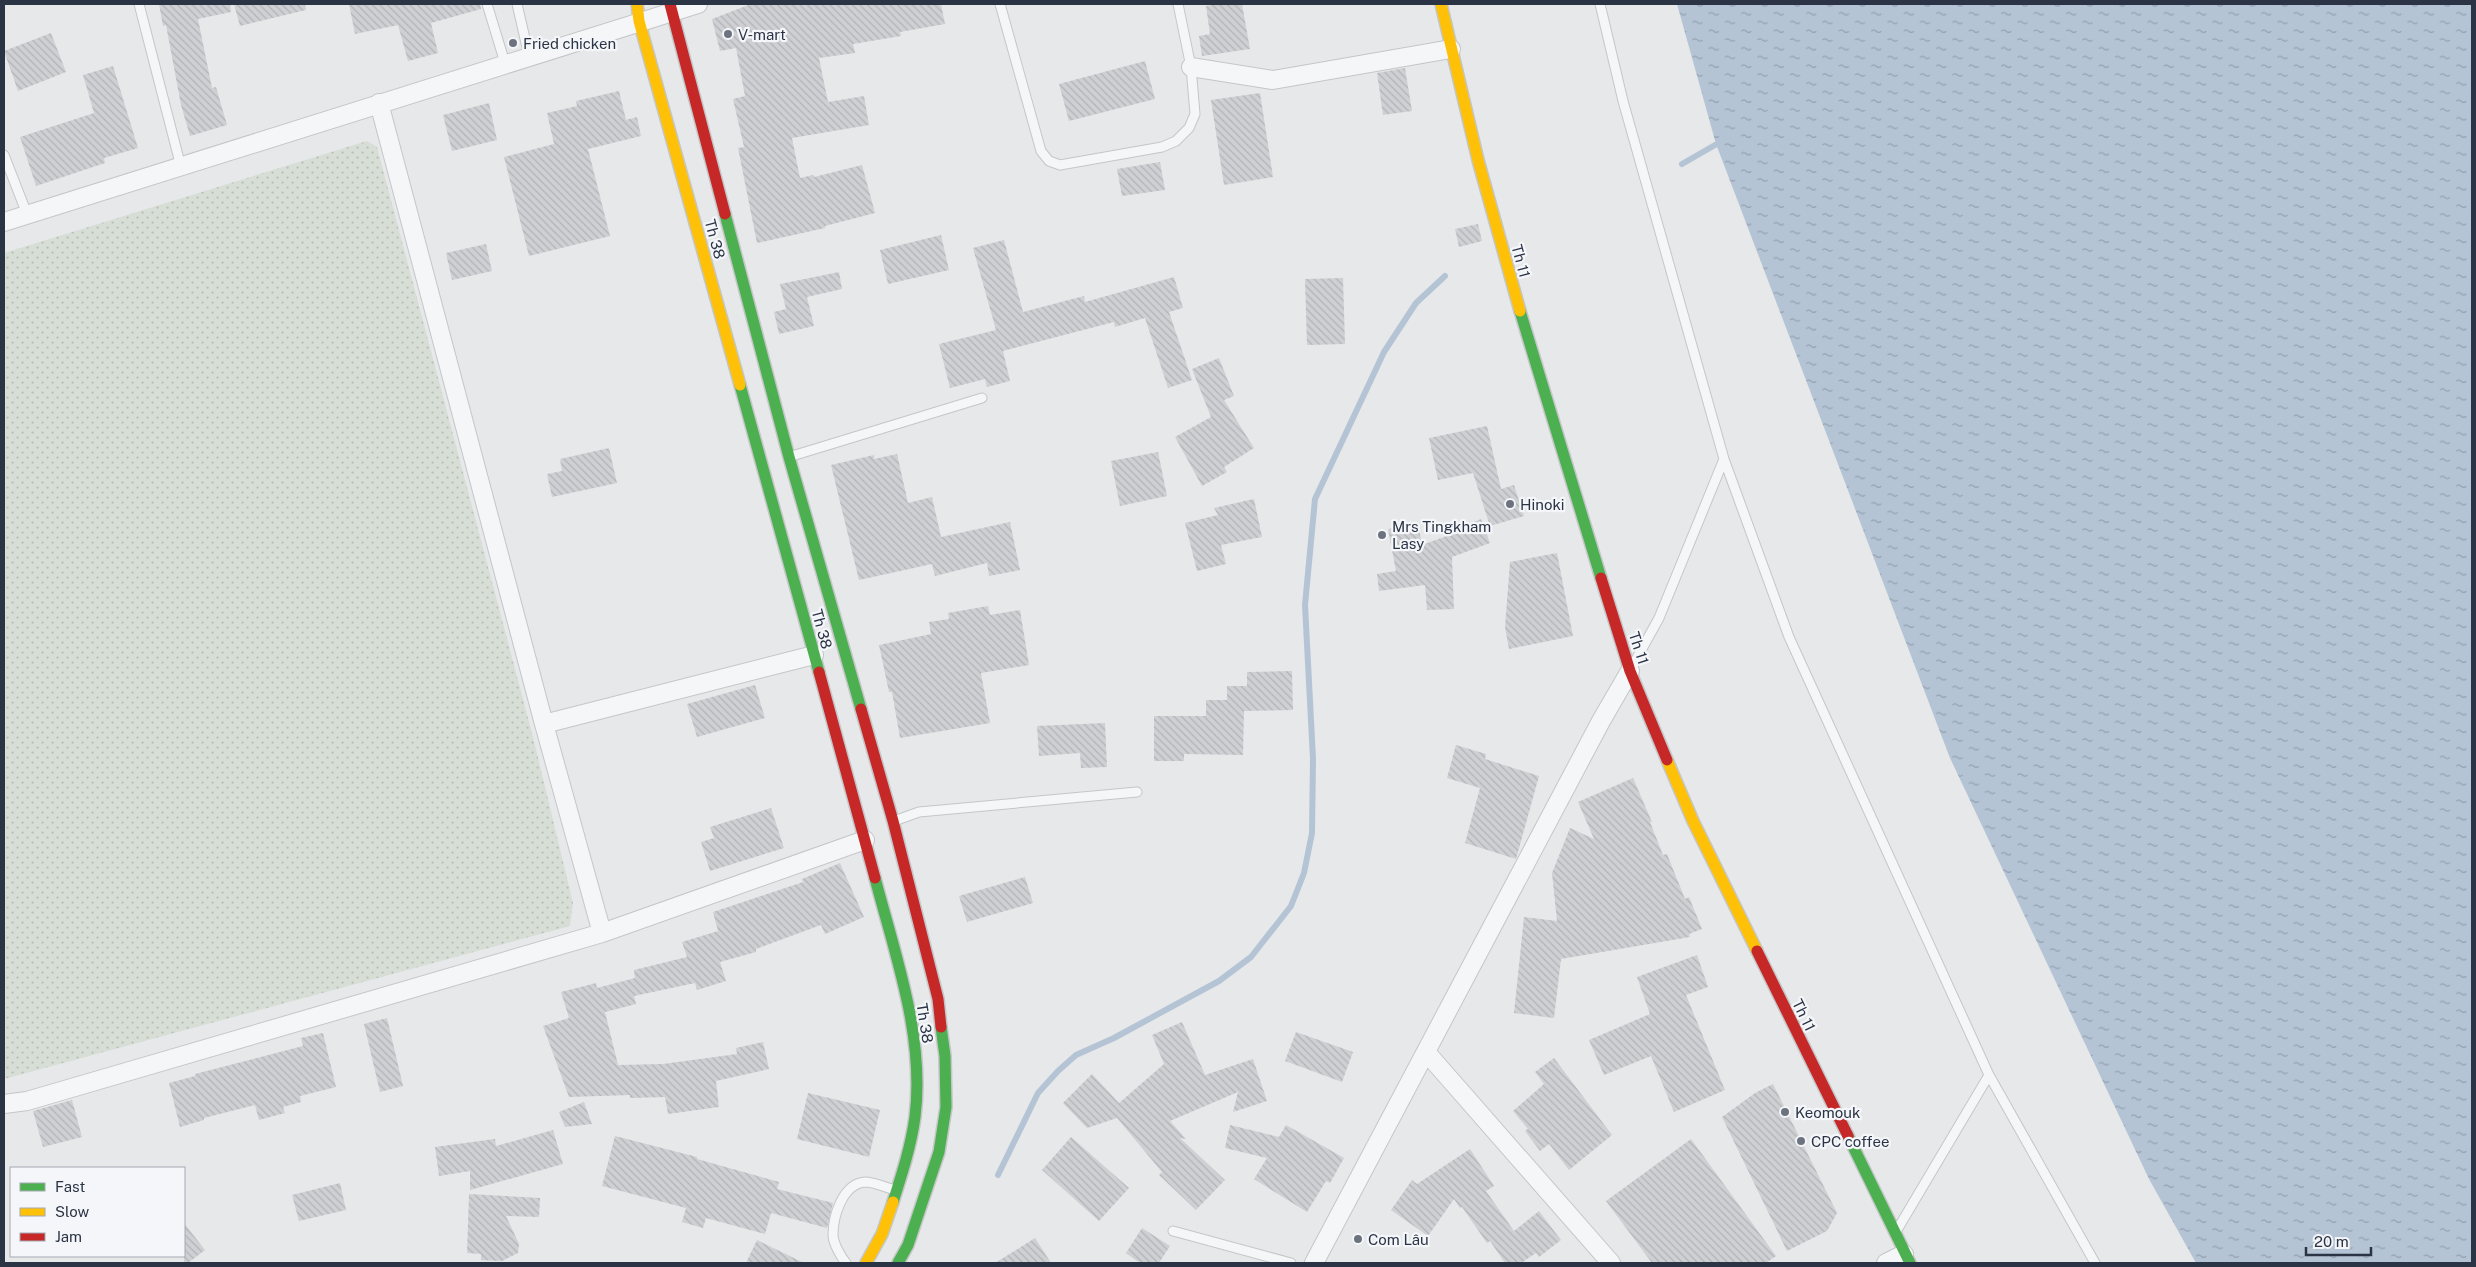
<svg xmlns="http://www.w3.org/2000/svg" width="2476" height="1267" viewBox="0 0 2476 1267" font-family="'Public Sans',sans-serif">
  <defs>
    <pattern id="park-dots" width="8" height="8" patternUnits="userSpaceOnUse" patternTransform="scale(1.25)"><rect width="8" height="8" fill="#d6ded6"/><path d="M2 2h.1M6 6h.1" fill="none" stroke="#b8bfb9" stroke-width="1.8" stroke-linecap="round"/></pattern>
    <pattern id="water-ripples" width="26" height="14" patternUnits="userSpaceOnUse" patternTransform="scale(1.25)"><rect width="26" height="14" fill="#b4c4d5"/><path d="M2 4q2-2 4 0t4 0M15 11q2-2 4 0t4 0" fill="none" stroke="#93a0af"/></pattern>
    <pattern id="building-back-hatch" width="6" height="6" patternUnits="userSpaceOnUse" patternTransform="scale(1.25)"><rect width="6" height="6" fill="#ced0d3"/><path d="M-1 5l2 2M0 0l6 6M5-1l2 2" fill="none" stroke="#b1b3b6"/></pattern>
  </defs>
  <rect width="100%" height="100%" fill="#e6e8ea"/>
  <path fill="url(#park-dots)" d="M367,141L377,147L533,737L573,903L570,926L4,1079V253Z"/>
  <path fill="url(#water-ripples)" d="M1677,4H2472V1263H2196L2149,1179L1950,758L1716,144Z"/>
  <g fill="none" stroke-linecap="round" stroke-linejoin="round">
    <path stroke="#b4c4d5" stroke-width="6" d="M1682,164L1722,141
      M998,1175L1038,1093L1058,1071L1076,1055L1114,1038L1219,981L1251,957L1291,906L1304,873L1312,833L1313,759L1305,605L1315,499L1384,352L1416,303L1445,276"/>
  </g>
  <path fill="url(#building-back-hatch)" d="M159,4H230L231,12L198,19L212,88L216,87L227,125L190,136L181,105L166,25L163,26Z
    M234,4H305L306,10L240,26Z
    M349,4H480L481,9L431,23L438,53L408,61L398,25L355,34Z
    M751,4H941L945,24L900,32L901,36L853,44L855,53L819,58L828,102L864,96L869,125L792,138L800,178L813,175L814,177L862,165L875,213L825,226V228L757,243L738,148L744,147L733,99L745,96L736,48L720,51L712,19Z
    M1219,4H1242L1250,49L1202,56L1199,36L1210,34L1206,6Z
    M51,33L66,72L18,91L4,51Z
    M1145,61L1155,99L1069,121L1059,84Z
    M113,66L138,148L104,158L105,163L36,186L20,137L94,113L83,75Z
    M1405,68L1412,111L1383,115L1377,73Z
    M619,91L626,120L637,117L641,136L588,149L610,236L529,256L504,157L554,144L547,113L577,106L576,101Z
    M1260,93L1273,177L1224,185L1211,100Z
    M489,103L497,140L452,151L443,115Z
    M1160,162L1165,190L1122,196L1117,169Z
    M1478,224L1482,241L1459,247L1455,229Z
    M941,235L949,270L888,284L880,250Z
    M1004,240L1023,312L1084,296L1085,302L1174,277L1183,308L1169,312L1192,380L1168,388L1145,318L1115,327L1114,322L1003,351L1010,381L987,387L985,379L950,388L939,344L996,330L973,248Z
    M486,244L492,271L452,280L446,253Z
    M839,272L842,289L807,297L814,326L779,334L774,312L786,309L780,284Z
    M1343,278L1345,344L1307,345L1305,279Z
    M1219,358L1234,396L1224,400L1254,448L1224,467L1227,472L1202,486L1175,437L1211,417L1192,369Z
    M1487,426L1501,489L1514,485L1524,516L1490,526L1473,473L1438,480L1429,438Z
    M609,448L617,483L552,497L547,474L562,471L560,459Z
    M1158,452L1167,496L1120,506L1111,461Z
    M897,454L908,503L932,497L941,537L1010,522L1020,570L989,576L987,563L935,576L932,564L859,580L831,465L874,455V459Z
    M1254,499L1262,537L1221,545L1226,564L1197,571L1185,523L1218,515L1214,508Z
    M1481,519L1490,543L1452,557L1454,609L1427,610L1425,585L1379,591L1377,574L1396,571L1388,529L1418,524L1422,545L1466,529L1464,526Z
    M1557,553L1573,636L1509,649L1505,627L1510,562Z
    M988,606L990,615L1020,610L1029,665L981,673L990,723L900,738L892,692H889L879,645L931,634L929,622L949,619L948,613Z
    M1292,671L1293,710L1244,711L1243,755L1184,754V761H1154V716H1206V700H1227V686H1247V672Z
    M755,685L765,718L697,737L687,704Z
    M1105,723L1107,767L1081,768L1080,753L1039,756L1037,726Z
    M1456,745L1486,754L1485,759L1539,776L1516,859L1465,843L1480,788L1447,778Z
    M1633,778L1652,822H1650L1663,855L1667,854L1685,899L1689,897L1702,929L1689,934L1690,937L1561,959L1554,1018L1514,1013L1524,917L1557,921L1552,873L1570,828L1594,839L1578,802Z
    M771,808L784,848L710,871L701,842L714,838L710,827Z
    M840,863L864,917L825,934L821,925L756,949V952L720,962L726,981L697,990L695,983L634,996L636,1004L605,1012L618,1065L663,1064L737,1054L736,1048L763,1042L769,1069L716,1081L719,1107L668,1114L665,1097L630,1098V1095L569,1097L543,1026L569,1018L561,992L596,983L597,988L635,978L634,970L687,957L682,942L718,931L713,912L803,882L802,879Z
    M1025,877L1033,903L967,922L959,896Z
    M1697,955L1708,987L1686,995L1725,1090L1674,1112L1651,1056L1604,1075L1589,1040L1650,1014L1637,977Z
    M387,1018L403,1086L380,1092L364,1024Z
    M1182,1022L1205,1075L1253,1059L1267,1101L1233,1112L1238,1092L1170,1121L1186,1139L1180,1138L1225,1180L1196,1210L1159,1175L1162,1172L1117,1118L1087,1128L1063,1103L1092,1074L1119,1103L1164,1064L1152,1035Z
    M1296,1032L1353,1052L1342,1082L1285,1061Z
    M323,1033L336,1087L300,1096L301,1102L283,1107L285,1113L259,1120L255,1105L204,1118V1120L180,1127L169,1083L195,1076V1074L303,1046L301,1038Z
    M1554,1058L1612,1135L1569,1170L1549,1144L1540,1151L1525,1131L1528,1129L1513,1111L1544,1084L1535,1072Z
    M1773,1084L1837,1213L1827,1231L1787,1251L1722,1117L1755,1093Z
    M808,1093L880,1110L869,1157L797,1139Z
    M72,1100L82,1137L43,1147L33,1111Z
    M584,1102L592,1124L565,1127L559,1112Z
    M1230,1125L1279,1137L1286,1125L1344,1158L1330,1183L1326,1181L1307,1212L1254,1179L1267,1158L1225,1148Z
    M553,1130L563,1164L470,1190V1171L439,1176L435,1147L495,1139L496,1146Z
    M615,1136L697,1157V1159L779,1182L777,1189L833,1203L827,1228L771,1213L765,1234L706,1218L703,1228L682,1222L686,1208L602,1186Z
    M1071,1137L1129,1188L1099,1221L1042,1170Z
    M1691,1139L1776,1256L1766,1263H1652L1606,1201Z
    M1470,1149L1494,1186L1486,1191L1514,1231L1539,1211L1561,1240L1539,1257L1536,1253L1521,1263H1505L1490,1241L1487,1243L1462,1207L1460,1208L1454,1199L1428,1236L1391,1210L1412,1180L1417,1184Z
    M340,1183L346,1210L299,1221L292,1195Z
    M469,1194L540,1198L539,1217L506,1216L519,1244L518,1253L502,1261L481,1260V1254L467,1253Z
    M184,1223L205,1250L188,1263H184Z
    M1142,1228L1170,1246L1159,1263H1140L1126,1253Z
    M1035,1238L1051,1263H995Z
    M757,1240L804,1263H746Z"/>
  <g fill="none" stroke-linecap="round" stroke-linejoin="round">
    <g stroke="#c4c6c8" stroke-width="11">
      <path id="lane" d="M139,4L181,167
        M487,4L505,63
        M517,4L529,56
        M1000,4L1041,151L1049,161L1060,165L1162,147L1176,141L1189,128L1195,114L1191,67L1178,4
        M1600,4L1623,101L1724,459L1659,618L1633,665
        M4,155L27,214
        M792,456L982,398
        M1724,459L1789,637L1989,1075L2095,1263
        M894,821L919,812L1137,792
        M1897,1230L1989,1075
        M1173,1231L1291,1263
        M846,1263C841,1257 833,1243 833,1235C833,1217 842,1184 865,1182C874,1182 887,1188 896,1190"/>
    </g>
    <g stroke="#c4c6c8" stroke-width="20">
      <path id="street" d="M1191,67L1273,80L1451,49
        M379,103L544,724L602,933
        M4,222L698,4
        M544,724L814,655
        M1426,1052L1611,1263
        M4,1104L27,1101L602,933L865,840
        M1314,1263L1601,721L1630,671
        M1886,1263L1904,1254"/>
    </g>
    <g stroke="#c4c6c8" stroke-width="14">
      <path id="fast" d="M725,214L789,457L861,709
        M1520,311L1601,578
        M740,385L819,672
        M875,878C895,955 925,1036 915,1117C911,1146 902,1174 893,1202
        M1848,1136L1910,1263
        M898,1263L908,1245L939,1152L946,1107L945,1056L941,1027"/>
    </g>
    <g stroke="#c4c6c8" stroke-width="14">
      <path id="slow" d="M637,4L639,21L740,385
        M1441,4L1478,160L1520,311
        M1667,760L1693,821L1757,951
        M866,1263L882,1234L893,1202"/>
    </g>
    <g stroke="#c4c6c8" stroke-width="14">
      <path id="jam" d="M670,4L725,214
        M1601,578L1630,671L1667,760
        M819,672L875,878
        M861,709L893,821L938,999L941,1027
        M1757,951L1848,1136"/>
    </g>
    <use href="#lane" stroke="#f5f6f7" stroke-width="9"/>
    <use href="#street" stroke="#f5f6f7" stroke-width="18"/>
    <use href="#fast" stroke="#4caf50" stroke-width="11"/>
    <use href="#slow" stroke="#ffc107" stroke-width="11"/>
    <use href="#jam" stroke="#c62828" stroke-width="11"/>
  </g>
  <g fill="#6c737f" stroke="#f4f6f9" stroke-width="2">
    <circle cx="728" cy="34" r="5"/>
    <circle cx="513" cy="43" r="5"/>
    <circle cx="1510" cy="504" r="5"/>
    <circle cx="1382" cy="535" r="5"/>
    <circle cx="1785" cy="1112" r="5"/>
    <circle cx="1801" cy="1141" r="5"/>
    <circle cx="1358" cy="1239" r="5"/>
  </g>
  <g text-anchor="middle" dominant-baseline="central" stroke-width="4.5" stroke-linejoin="round" paint-order="stroke">
    <g font-size="15" fill="#2b3445" stroke="#f4f6f9" text-anchor="start">
      <text x="738" y="34">V-mart</text>
      <text x="523" y="43">Fried chicken</text>
      <text x="1520" y="504">Hinoki</text>
      <text x="1392" y="526">Mrs Tingkham<tspan x="1392" dy="17">Lasy</tspan></text>
      <text x="1795" y="1112">Keomouk</text>
      <text x="1811" y="1141">CPC coffee</text>
      <text x="1368" y="1239">Com Lâu</text>
    </g>
    <g font-size="15" fill="#2b3445" stroke="#f4f6f9">
      <text transform="translate(715 239) rotate(75)">Th 38</text>
      <text transform="translate(1521 261) rotate(75)">Th 11</text>
      <text transform="translate(822 629) rotate(75)">Th 38</text>
      <text transform="translate(1639 648) rotate(72)">Th 11</text>
      <text transform="translate(1804 1015) rotate(64)">Th 11</text>
      <text transform="translate(925 1023) rotate(81)">Th 38</text>
    </g>
  </g>
  <rect width="2476" height="1267" fill="none" stroke="#2b3445" stroke-width="10"/>
  <rect x="10" y="1167" width="175" height="90" fill="#f4f6f9" stroke="#a4a8b1"/>
  <rect x="20" y="1183" width="25" height="8" fill="#4caf50" stroke="#a4a8b1"/>
  <text x="55" y="1192" font-size="15" fill="#2b3445">Fast</text>
  <rect x="20" y="1208" width="25" height="8" fill="#ffc107" stroke="#a4a8b1"/>
  <text x="55" y="1217" font-size="15" fill="#2b3445">Slow</text>
  <rect x="20" y="1233" width="25" height="8" fill="#c62828" stroke="#a4a8b1"/>
  <text x="55" y="1242" font-size="15" fill="#2b3445">Jam</text>
  <path d="M2306 1247v8h65v-8" fill="none" stroke="#2b3445" stroke-width="2.5"/>
  <text x="2314" y="1247" font-size="15" fill="#2b3445" stroke="#f4f6f9" stroke-width="4" paint-order="stroke">20 m</text>
</svg>
